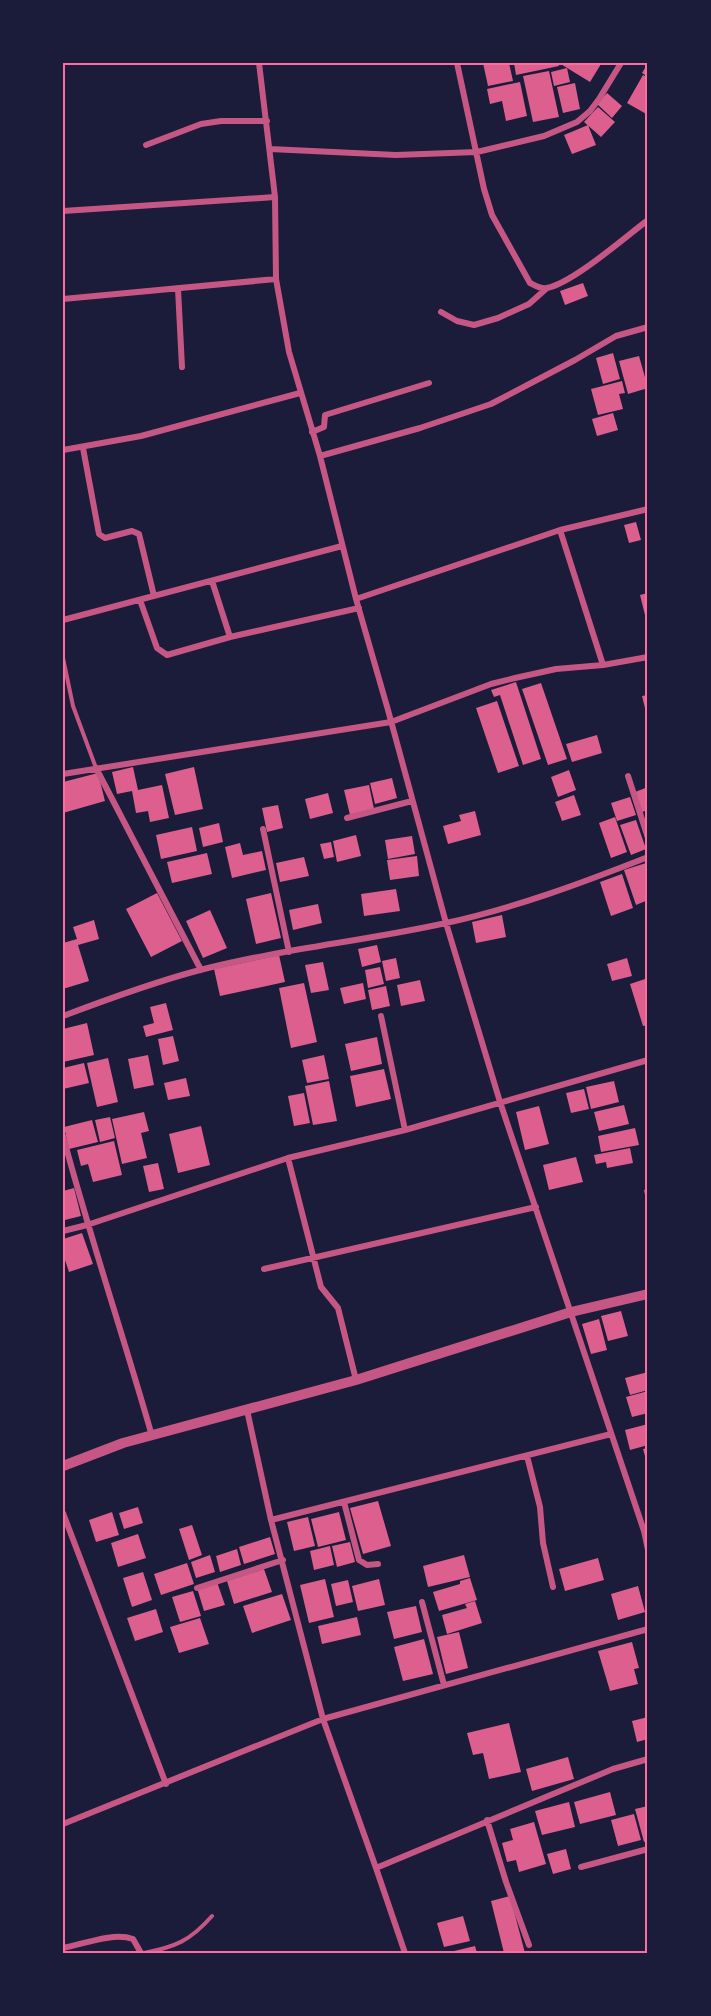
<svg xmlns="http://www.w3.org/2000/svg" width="711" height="2016" viewBox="0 0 711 2016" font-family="'Source Sans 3',sans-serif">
  <rect width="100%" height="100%" fill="#1b1b3a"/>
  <path fill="#dd5f8e" d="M483,63H509L513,81L488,86Z
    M514,63H558L559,66L516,75Z
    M559,63H600L601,64L590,82Z
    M648,63V77L642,73Z
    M567,68L570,82L554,86L551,72Z
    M549,71L559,117L533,122L523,76Z
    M643,75L648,78V115L627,103Z
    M520,82L527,116L506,121L502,101L490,104L487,89Z
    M575,83L580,109L563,113L557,87Z
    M607,93L622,106L612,118L597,104Z
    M598,107L615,122L601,137L584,122Z
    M588,125L596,145L572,154L564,135Z
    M583,283L588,296L565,305L560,291Z
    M613,353L620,379L603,384L596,358Z
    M639,356L648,388L628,394L619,361Z
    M622,381L625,393L619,394L623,409L598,415L591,389Z
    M613,413L618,430L597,436L592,419Z
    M636,522L641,540L629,543L624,525Z
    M648,593V623H647L640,595Z
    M516,682L541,759L523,765L500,695L494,697L491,690Z
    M541,683L567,759L548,765L522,689Z
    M648,695V716H647L642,696Z
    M497,701L519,766L498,773L476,708Z
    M597,735L602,753L572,762L566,744Z
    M133,767L138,790L162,785L169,818L150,822L148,811L136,813L132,791L117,794L112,772Z
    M194,767L203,809L175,815L165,774Z
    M569,770L576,790L558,797L551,777Z
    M98,773L105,801L63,813V782Z
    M392,778L397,798L375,804L370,783Z
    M369,785L374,809L350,815L344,790Z
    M648,787V810L642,812L635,792Z
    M328,793L333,813L310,819L305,799Z
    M574,795L581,815L562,821L555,802Z
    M630,797L636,815L617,821L611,803Z
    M278,805L283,828L267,832L262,808Z
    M475,811L481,835L448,844L443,826L461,821L459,815Z
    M615,817L627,852L611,858L599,823Z
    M636,820L646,849L631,855L620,825Z
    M219,823L223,842L203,847L199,828Z
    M192,827L197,851L161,859L156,835Z
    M356,835L361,856L337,862L333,841Z
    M412,836L415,854L388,859L385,840Z
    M331,842L334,857L324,859L320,844Z
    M240,843L243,855L262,851L266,870L232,878L225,847Z
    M207,853L212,874L172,883L167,862Z
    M417,856L419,876L390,880L387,860Z
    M304,857L309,876L280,882L276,863Z
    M646,863L648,868V900L636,905L624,870Z
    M622,874L633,908L611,916L600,882Z
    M396,889L400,911L364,916L361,894Z
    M157,893L182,941L151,957L126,909Z
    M271,893L281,938L256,944L246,899Z
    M318,904L322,923L293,930L289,910Z
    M210,910L227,948L203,958L186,921Z
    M502,915L506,937L476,943L472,922Z
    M94,920L99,939L78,945L89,981L63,989V943L77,939L73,927Z
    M377,945L381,962L362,967L358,949Z
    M279,955L285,982L220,996L214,969Z
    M396,958L400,978L386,981L382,961Z
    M627,958L632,976L612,981L607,964Z
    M323,962L329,990L311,993L305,965Z
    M380,967L384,984L368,988L365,970Z
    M648,978V1025L643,1026L630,984Z
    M420,980L425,1001L401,1006L397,985Z
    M304,983L317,1042L291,1048L279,988Z
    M363,983L366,999L344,1004L340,988Z
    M386,986L390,1006L372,1010L368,990Z
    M166,1003L173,1030L146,1037L143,1026L154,1023L150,1007Z
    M87,1023L94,1055L63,1062V1029Z
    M173,1036L179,1061L163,1065L158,1039Z
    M377,1037L382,1064L351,1071L345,1044Z
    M148,1055L154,1085L134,1089L128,1059Z
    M324,1055L329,1079L307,1083L302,1060Z
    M108,1058L118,1102L97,1107L87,1063Z
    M84,1063L89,1083L63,1089V1068Z
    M384,1069L391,1099L356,1107L350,1076Z
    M186,1078L190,1096L168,1100L164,1083Z
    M329,1081L337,1121L313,1125L305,1086Z
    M614,1081L619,1102L591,1109L586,1087Z
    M584,1089L589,1109L571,1113L566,1093Z
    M304,1093L310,1123L294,1126L288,1096Z
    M624,1105L629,1124L599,1131L594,1112Z
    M539,1106L549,1144L525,1150L516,1112Z
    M144,1112L149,1131L141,1133L147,1158L122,1164L112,1119Z
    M110,1117L115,1138L100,1142L95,1120Z
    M92,1120L98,1142L69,1149L64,1127Z
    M201,1126L210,1165L178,1173L169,1134Z
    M635,1128L639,1145L601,1152L598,1136Z
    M114,1141L122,1175L93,1182L88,1164L81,1166L77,1150Z
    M630,1148L633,1163L607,1168L606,1162L596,1164L594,1155Z
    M576,1157L583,1182L549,1190L543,1165Z
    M158,1163L164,1189L149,1192L143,1166Z
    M74,1188L81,1216L65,1220L63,1214V1191Z
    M648,1189V1204H647L644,1190Z
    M82,1233L93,1264L69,1272L63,1254V1239Z
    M621,1311L628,1336L608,1341L601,1316Z
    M599,1319L607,1350L591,1354L582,1324Z
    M648,1372V1390L630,1395L625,1378Z
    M648,1391V1413L632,1417L626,1397Z
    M648,1424V1445L630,1450L625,1430Z
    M648,1448V1463H647L643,1449Z
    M378,1501L391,1546L363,1554L350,1508Z
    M138,1507L143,1523L124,1529L119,1513Z
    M112,1512L119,1535L96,1542L89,1520Z
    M339,1512L346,1540L318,1547L311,1519Z
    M308,1517L315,1546L294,1551L287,1522Z
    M192,1525L202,1555L189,1560L179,1529Z
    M138,1534L146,1558L118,1567L111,1543Z
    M270,1537L275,1554L244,1564L239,1547Z
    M350,1542L355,1562L337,1567L332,1546Z
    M330,1546L334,1565L314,1570L310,1551Z
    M237,1549L241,1565L220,1572L216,1556Z
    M210,1555L215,1572L196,1578L191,1562Z
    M464,1555L470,1577L428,1587L423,1566Z
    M598,1558L604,1580L565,1591L559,1569Z
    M187,1563L194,1584L161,1595L154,1574Z
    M264,1569L272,1592L234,1604L227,1581Z
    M143,1572L152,1600L132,1607L123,1578Z
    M470,1578L477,1600L439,1611L433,1592L460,1584V1581Z
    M325,1579L334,1617L309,1623L300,1585Z
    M379,1579L385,1605L358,1611L352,1586Z
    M348,1580L353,1602L336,1606L331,1584Z
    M217,1582L225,1605L204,1611L197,1588Z
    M638,1586L645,1612L618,1620L611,1594Z
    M193,1591L201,1616L180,1622L172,1597Z
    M282,1594L291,1620L252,1633L243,1606Z
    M475,1601L482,1623L447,1634L442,1615L467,1608L465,1604Z
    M416,1606L422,1632L394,1639L387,1612Z
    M156,1609L163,1632L135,1641L127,1618Z
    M357,1617L361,1635L322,1644L318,1626Z
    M200,1618L209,1644L179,1653L170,1627Z
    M459,1632L468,1668L446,1674L437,1637Z
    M424,1639L433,1674L403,1681L394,1647Z
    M632,1642L639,1668L634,1669L638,1684L610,1691L598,1651Z
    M648,1717V1739L637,1742L632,1721Z
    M509,1723L521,1772L489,1779L483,1753L473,1755L467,1733Z
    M568,1757L574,1779L532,1791L526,1769Z
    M610,1792L616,1815L580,1824L574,1802Z
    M569,1802L575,1827L542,1835L535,1811Z
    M648,1806V1841L644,1842L635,1809Z
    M634,1814L641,1840L618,1846L611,1820Z
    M534,1822L546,1864L519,1872L516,1860L507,1862L502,1843L513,1840L510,1829Z
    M566,1849L571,1869L553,1874L547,1854Z
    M510,1896L525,1953H504L491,1901Z
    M463,1916L470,1941L444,1947L437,1923Z
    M475,1946L477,1953H450V1952Z"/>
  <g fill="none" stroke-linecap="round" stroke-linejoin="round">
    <path stroke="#c65784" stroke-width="4" d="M63,658L73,706L96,768
      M144,1953C175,1947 190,1941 212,1916"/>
    <path stroke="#c65784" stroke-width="6" d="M259,63L275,197L276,279L289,352L320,456L356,599L388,710L446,923L500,1102L644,1531L648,1550
      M457,63L484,189L492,215L530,283C536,286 540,289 547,288C573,283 625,237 648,220
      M146,145L201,124L221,121H267
      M270,149L396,155L477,152L544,136L577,122L590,111L599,99L621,63
      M63,211L275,197
      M178,289L182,367
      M63,299L276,279
      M441,312L457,321L474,325L498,318L529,304L547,288
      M312,432L324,427L325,415L429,383
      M83,448L99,534L105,538L132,531L139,534L154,596
      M63,450L141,436L300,393
      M320,456L420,428L491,404L575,360L616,336L648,327
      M560,530L603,665
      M212,581L230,637L359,608
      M356,599L560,530L648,509
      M140,600L157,648L167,655L230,637
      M63,620L342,546
      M96,768L201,970
      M63,774L391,722L491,684L515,678L556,669L603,665L648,657
      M628,776L648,838
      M347,818L412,801
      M263,829L289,952
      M63,1016C108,999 154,982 200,970C281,949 365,941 446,923C515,908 582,883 648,857
      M381,1016L405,1130
      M63,1136C90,1237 123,1335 152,1436
      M288,1158L321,1287L338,1308L356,1380
      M63,1231L87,1225L288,1158L405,1130L648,1060
      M264,1269L536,1207
      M247,1410L271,1520L323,1719L376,1868L405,1953
      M527,1456L540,1507L543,1543L553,1587
      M344,1502L359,1560L367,1565L378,1564
      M63,1513L166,1784
      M271,1520L611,1434
      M197,1588L283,1560
      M422,1602L444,1685
      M487,1820L506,1882L529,1945
      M63,1824L323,1719L648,1629
      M581,1867L648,1849
      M376,1868L613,1769L648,1759
      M63,1948C84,1944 113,1932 133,1939L141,1953"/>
    <path stroke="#c65784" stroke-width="10" d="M63,1466L123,1443L356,1380L571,1312L648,1294"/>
  </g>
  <rect width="711" height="2016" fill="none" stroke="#1b1b3a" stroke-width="129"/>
  <rect x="64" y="64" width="582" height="1888" fill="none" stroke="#ff6b9d" stroke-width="2"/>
</svg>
